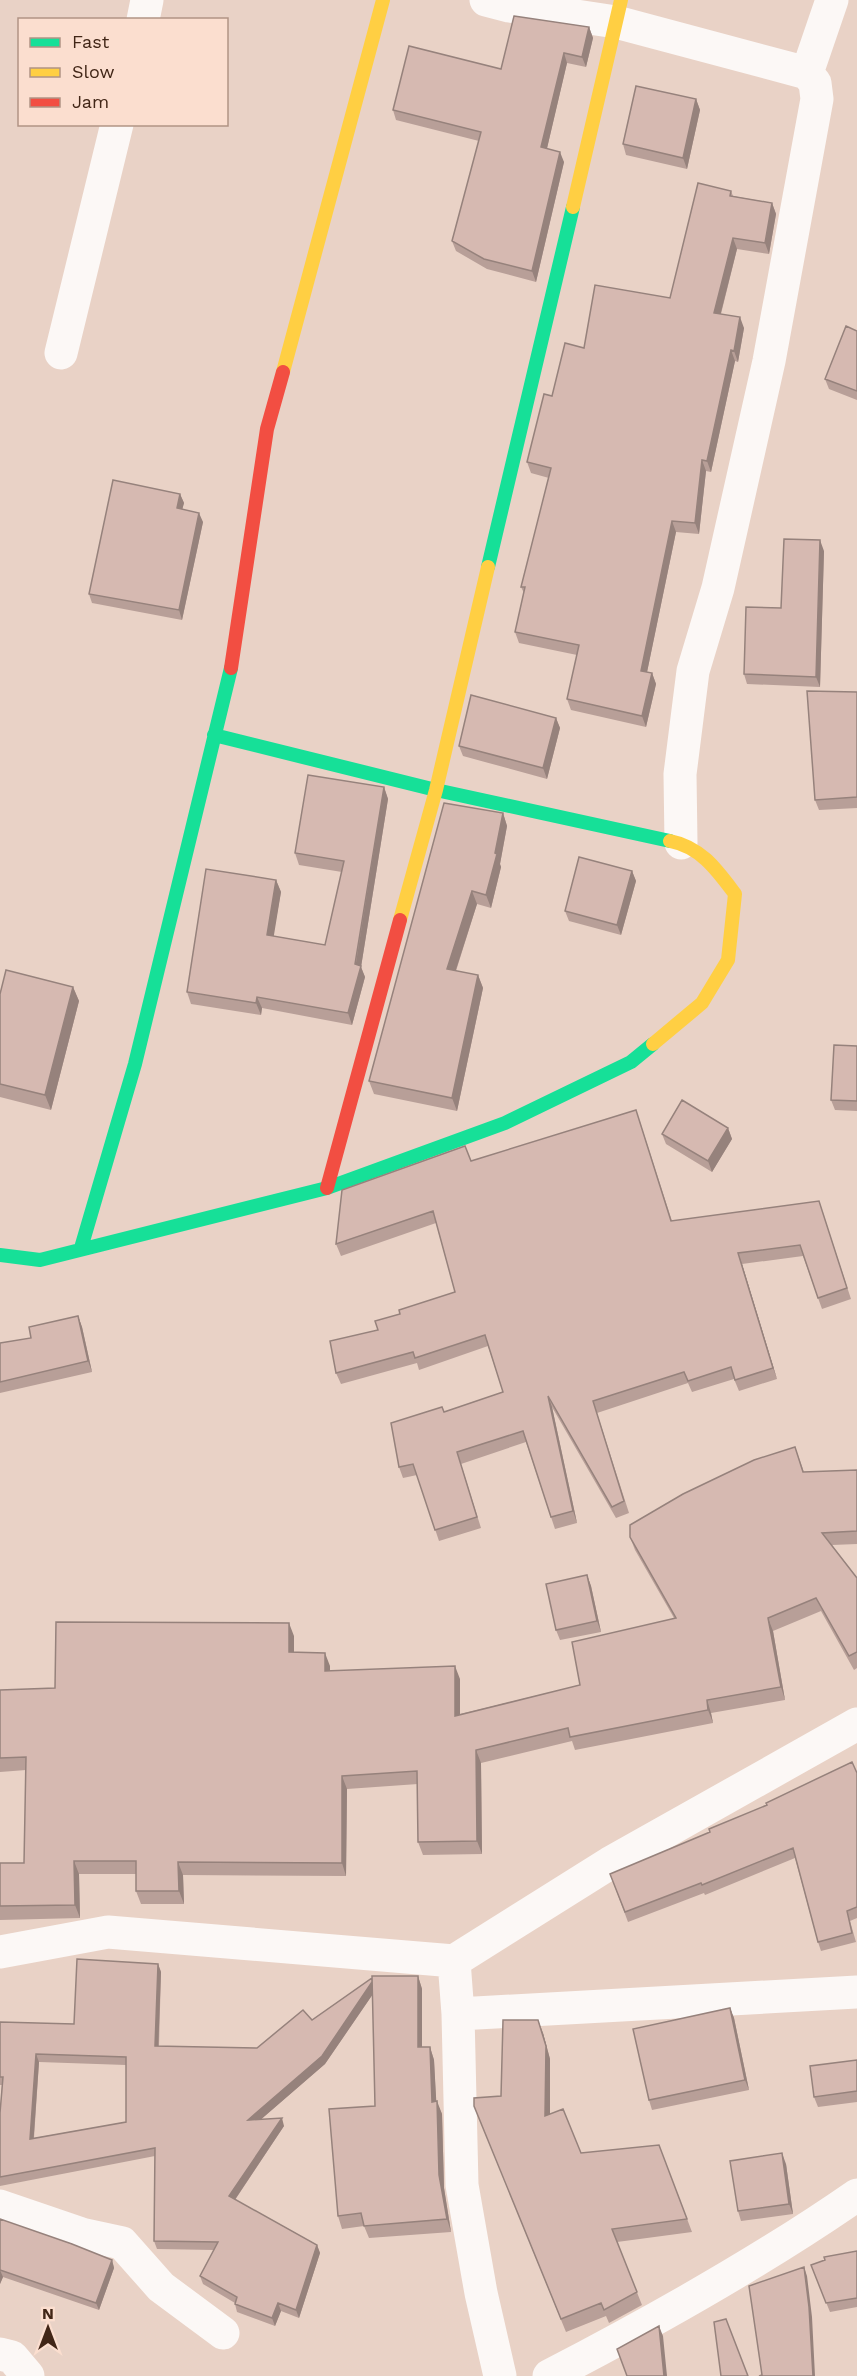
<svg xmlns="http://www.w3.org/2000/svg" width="857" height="2376" viewBox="0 0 857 2376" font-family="'Work Sans',sans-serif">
  <rect width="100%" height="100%" fill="#e9d2c6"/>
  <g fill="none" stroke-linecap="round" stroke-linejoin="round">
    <path stroke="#fcf8f6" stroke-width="33" d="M486,0L509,6L616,22L807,73L815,83L817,99L769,361L718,588L693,671L680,774L681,843
      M143,20L147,0
      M807,73L832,0
      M61,353L117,124
      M0,1952L108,1932L454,1961L610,1863L857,1724
      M454,1961L458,2014L462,2185L481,2293L500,2376
      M458,2014L857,1992
      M0,2206L85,2235L122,2243L161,2287L223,2333
      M0,2354L12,2357L28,2376
      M549,2376C655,2321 759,2263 857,2195"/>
    <path stroke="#16e098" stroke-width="14" d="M488,567L573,207
      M214,735L436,790L670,841
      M81,1248L135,1064L231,668
      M0,1255L40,1260L327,1188L505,1123L631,1062L653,1044"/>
    <path stroke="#ffcf43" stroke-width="14" d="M573,207L621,0
      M283,372L383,0
      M400,920L436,790L488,567
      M653,1044L702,1003L728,960L735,894C717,870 701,847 670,841"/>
    <path stroke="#f24e42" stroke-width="14" d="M231,668L267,429L283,372
      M327,1188L400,920"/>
  </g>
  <path fill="#b89f98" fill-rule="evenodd" d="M589,27L593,38L586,67L567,63L547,148L564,162L536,282L487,269L456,251L452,241L479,141L396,120L393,110L501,69Z
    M696,99L700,110L687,169L626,155L623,144Z
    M731,191L733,196L772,203L776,214L769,254L737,249L721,314L744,328L738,362L735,361L711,472L706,471L699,534L676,532L647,672L652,673L656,684L646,727L571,710L567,699L577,655L519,643L515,632L524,593L521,587L549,478L531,473L527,462L552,396L584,348L670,298Z
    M857,331V400L829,389L825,379Z
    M180,494L184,503L182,509L203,522L182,620L92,603L89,594Z
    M824,551L820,687L747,684L744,674L781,608Z
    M857,692V808L819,810L815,800Z
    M556,718L560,728L547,779L463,756L459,746Z
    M384,787L388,799L361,967L365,977L352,1025L262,1008L261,1015L191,1004L187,992L276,880L281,892L273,936L325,945L342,872L299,865L295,853Z
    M503,813L507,826L500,864L501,867L491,908L477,904L456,971L478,975L483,988L457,1111L374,1094L369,1081Z
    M632,871L636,881L621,935L569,921L565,911Z
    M73,987L79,1001L51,1110L0,1097V994Z
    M857,1046V1111L835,1110L831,1100Z
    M640,1122L672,1221L823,1213L851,1299L822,1309L803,1256L742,1264L777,1379L739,1391L734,1379L692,1392L688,1383L597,1413L629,1513L616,1518L552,1407L577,1523L555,1529L526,1442L461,1464L481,1528L439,1541L417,1475L403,1478L399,1467L444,1412L503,1392L488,1346L419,1370L417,1363L341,1384L336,1373L378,1330L400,1314L455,1292L436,1223L341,1256L336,1244L471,1161Z
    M728,1128L732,1139L712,1172L666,1144L662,1134Z
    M78,1316L82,1327L92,1372L0,1393V1343L31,1338Z
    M795,1447L804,1472L857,1470V1544L832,1545L857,1578V1668L854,1670L821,1611L773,1631L785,1700L711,1713L713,1723L575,1750L572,1741L481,1763L482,1854L423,1855L418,1842V1784L347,1789L346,1876L183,1875L184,1904H141L136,1891V1874H79L80,1918L0,1920V1863H24L26,1770L0,1772V1690L55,1688L294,1636V1652L330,1666V1671L460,1679V1714L580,1685L674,1618L635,1550L630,1537Z
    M587,1575L591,1586L601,1632L560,1640L556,1630Z
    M857,1773V1918L850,1921L856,1942L821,1951L818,1942L795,1858L705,1895L704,1893L628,1922L610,1874Z
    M158,1964L161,1972L159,2046L257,2048L312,2020L372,1978L418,1976L422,1989V2047H430L434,2060L436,2101L442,2114L444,2188L451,2232L369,2238L364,2226L342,2229L338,2216L375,2106L373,1994L325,2064L261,2119L284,2126L235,2200L317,2245L320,2253L299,2318L281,2311L275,2326L237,2312L235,2304V2303L203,2284L200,2276L214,2250L157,2249L154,2241L155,2156L0,2186V2113L2,2085H0V2022L74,2024ZM39,2062L126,2065V2122L34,2138Z
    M730,2008L734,2018L749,2090L652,2110L649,2100Z
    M543,2033L550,2059V2114L581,2153L659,2145L692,2232L617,2242L642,2305L609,2323L606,2316L566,2332L474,2106L501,2096Z
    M857,2060V2102L818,2107L814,2097Z
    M786,2164L793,2214L741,2221L738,2211Z
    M0,2219L112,2260L114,2268L99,2310L3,2277L0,2284Z
    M857,2251V2307L830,2312L811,2265Z"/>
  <path fill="#96827c" d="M589,27L593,38L586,67L582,57Z
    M564,53L567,63L545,157L541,147Z
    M696,99L700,110L687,169L683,158Z
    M560,152L564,162L536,282L532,271Z
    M772,203L776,214L769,254L765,243Z
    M733,238L737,249L718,324L714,313Z
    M740,317L744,328L738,362L734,351Z
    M731,350L735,361L711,472L707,461Z
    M702,460L706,471L699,534L695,523Z
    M180,494L184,503L180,518L177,508Z
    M199,513L203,522L182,620L179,610Z
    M672,521L676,532L645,682L641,671Z
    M820,540L824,551L820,687L816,677Z
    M652,673L656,684L646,727L642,716Z
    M556,718L560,728L547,779L543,768Z
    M384,787L388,799L361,967L365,977L352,1025L348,1013Z
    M503,813L507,826L500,864L501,867L491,908L486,895Z
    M632,871L636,881L621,935L617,925Z
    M276,880L281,892L272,947L267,935Z
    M472,891L477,904L452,982L447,969Z
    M478,975L483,988L457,1111L452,1098Z
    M73,987L79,1001L51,1110L45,1095Z
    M257,997L262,1008L261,1015L256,1003Z
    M728,1128L732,1139L712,1172L708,1161Z
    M738,1253L742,1264L777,1379L773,1368Z
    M78,1316L82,1327L92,1372L88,1361Z
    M548,1396L552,1407L577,1523L573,1511Z
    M587,1575L591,1586L601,1632L597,1621Z
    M768,1618L773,1631L785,1700L781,1687Z
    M289,1623L294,1636V1665L289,1652Z
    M325,1653L330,1666V1684L325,1671Z
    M455,1666L460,1679V1729L455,1716Z
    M707,1700L711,1713L713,1723L708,1710Z
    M476,1750L481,1763L482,1854L477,1841Z
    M342,1776L347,1789L346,1876L342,1863Z
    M74,1861L79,1874L80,1918L75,1905Z
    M178,1862L183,1875L184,1904L179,1891Z
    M158,1964L161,1972L158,2054L155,2046Z
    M418,1976L422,1989V2060L418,2047Z
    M374,1980L377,1988L325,2064L251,2128L248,2120Z
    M730,2008L734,2018L749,2090L745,2080Z
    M538,2020L543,2033L550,2059V2129L545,2116Z
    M430,2047L434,2060L437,2114L432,2102Z
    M36,2054L39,2062L33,2147L30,2139Z
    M437,2101L442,2114L444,2188L451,2232L447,2219L439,2175Z
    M282,2118L284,2126L232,2204L229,2196Z
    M782,2153L786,2164L793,2214L789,2204Z
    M317,2245L320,2253L299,2318L296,2310Z
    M112,2260L114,2268L99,2310L96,2303Z
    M804,2267L807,2276L812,2317L815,2376H813Z
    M0,2270L3,2277L0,2284Z
    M278,2303L281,2311L275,2326L272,2318Z
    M659,2326L663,2336L667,2376H664Z"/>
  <path fill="#d6b9b1" stroke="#96827c" stroke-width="1.5" fill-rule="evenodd" d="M514,16L589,27L582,57L564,53L541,147L560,152L532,271L484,259L452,241L481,132L393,110L409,46L501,69Z
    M636,86L696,99L683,158L623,144Z
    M698,183L731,191L730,196L772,203L765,243L733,238L714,313L740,317L734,351L731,350L707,461L702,460L695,523L672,521L641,671L652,673L642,716L567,699L579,645L515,632L525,587H521L551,468L527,462L544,394L552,396L565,343L584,348L595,285L670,298Z
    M846,326L857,331V391L825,379Z
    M113,480L180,494L177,508L199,513L179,610L89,594Z
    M784,539L820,540L816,677L744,674L746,607L781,608Z
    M807,691L857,692V797L815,800Z
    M471,695L556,718L543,768L459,746Z
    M308,775L384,787L355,964L361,966L348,1013L257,997L256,1003L187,992L206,869L276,880L267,935L325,945L344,861L295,853Z
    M444,803L503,813L495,853L497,854L486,895L472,891L447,969L478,975L452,1098L369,1081Z
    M579,857L632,871L617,925L565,911Z
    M6,970L73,987L45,1095L0,1084V994Z
    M834,1045L857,1046V1101L831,1100Z
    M682,1100L728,1128L708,1161L662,1134Z
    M636,1110L671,1221L819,1201L847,1288L818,1298L800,1245L738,1253L773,1368L735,1380L731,1367L688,1381L684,1372L593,1401L624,1501L612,1507L548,1396L573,1511L551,1517L523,1431L457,1452L477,1517L435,1530L413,1464L399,1467L391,1423L442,1407L444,1412L503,1392L485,1335L415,1358L413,1352L336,1373L330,1341L378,1330L375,1321L400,1314L399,1310L455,1292L433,1211L336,1244L342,1190L465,1146L471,1161Z
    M78,1316L88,1361L0,1382V1343L31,1338L29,1327Z
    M795,1447L803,1472L857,1470V1531L822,1533L857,1578V1652L849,1656L816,1598L768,1618L781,1687L707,1700L708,1710L570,1737L568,1728L476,1750L477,1841L418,1842L417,1771L342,1776V1863L178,1862L179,1891H136V1861H74L75,1905L0,1906V1863H24L26,1757L0,1758V1690L55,1688L56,1622L289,1623V1652L325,1653V1671L455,1666V1716L580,1685L572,1642L676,1618L630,1537V1525L683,1494L754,1460Z
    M587,1575L597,1621L556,1630L546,1584Z
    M852,1762L857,1773V1907L847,1911L852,1933L818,1942L793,1848L702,1885L701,1883L625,1912L610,1874L710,1832L709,1829L767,1805L766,1803Z
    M77,1959L158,1964L155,2046L257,2048L303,2010L312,2020L372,1978V1982L322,2056L248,2120L282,2118L229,2196L317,2245L296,2310L278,2303L272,2318L235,2304L237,2297L200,2276L218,2242L154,2241L155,2148L0,2177V2113L3,2077H0V2022L74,2024ZM36,2054L126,2057V2122L30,2139Z
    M372,1976H418V2047H430L432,2102L437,2101L439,2175L447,2219L364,2226L361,2213L338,2216L329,2109L375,2106Z
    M730,2008L745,2080L649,2100L633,2029Z
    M503,2020H538L546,2046L545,2116L563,2109L581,2153L659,2145L687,2219L612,2229L637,2292L604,2310L601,2303L561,2319L474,2106V2098L501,2096Z
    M857,2060V2091L814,2097L810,2066Z
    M782,2153L789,2204L738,2211L730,2161Z
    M0,2219L72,2244L112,2260L96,2303L0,2270Z
    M857,2251V2298L826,2303L811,2265L825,2260L824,2257Z
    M804,2267L809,2307L813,2376H759L762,2375L749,2286Z
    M726,2319L748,2376H721L714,2322Z
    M659,2326L664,2376H627L617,2349Z"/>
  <rect x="18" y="18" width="210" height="108" fill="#fbdecf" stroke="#b19485" stroke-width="1.5"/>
  <rect x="30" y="38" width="30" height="9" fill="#16e098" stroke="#b19485" stroke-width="1.5"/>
  <text x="72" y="48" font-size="18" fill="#412617">Fast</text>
  <rect x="30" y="68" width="30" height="9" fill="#ffcf43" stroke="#b19485" stroke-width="1.5"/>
  <text x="72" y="78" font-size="18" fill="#412617">Slow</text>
  <rect x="30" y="98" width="30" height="9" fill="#f24e42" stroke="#b19485" stroke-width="1.5"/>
  <text x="72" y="108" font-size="18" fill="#412617">Jam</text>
  <g transform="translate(48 2328)" stroke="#fbdecf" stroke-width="4.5" paint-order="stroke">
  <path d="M0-4.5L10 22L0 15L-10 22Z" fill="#412617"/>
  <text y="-9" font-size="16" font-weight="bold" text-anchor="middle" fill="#412617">N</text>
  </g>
</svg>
